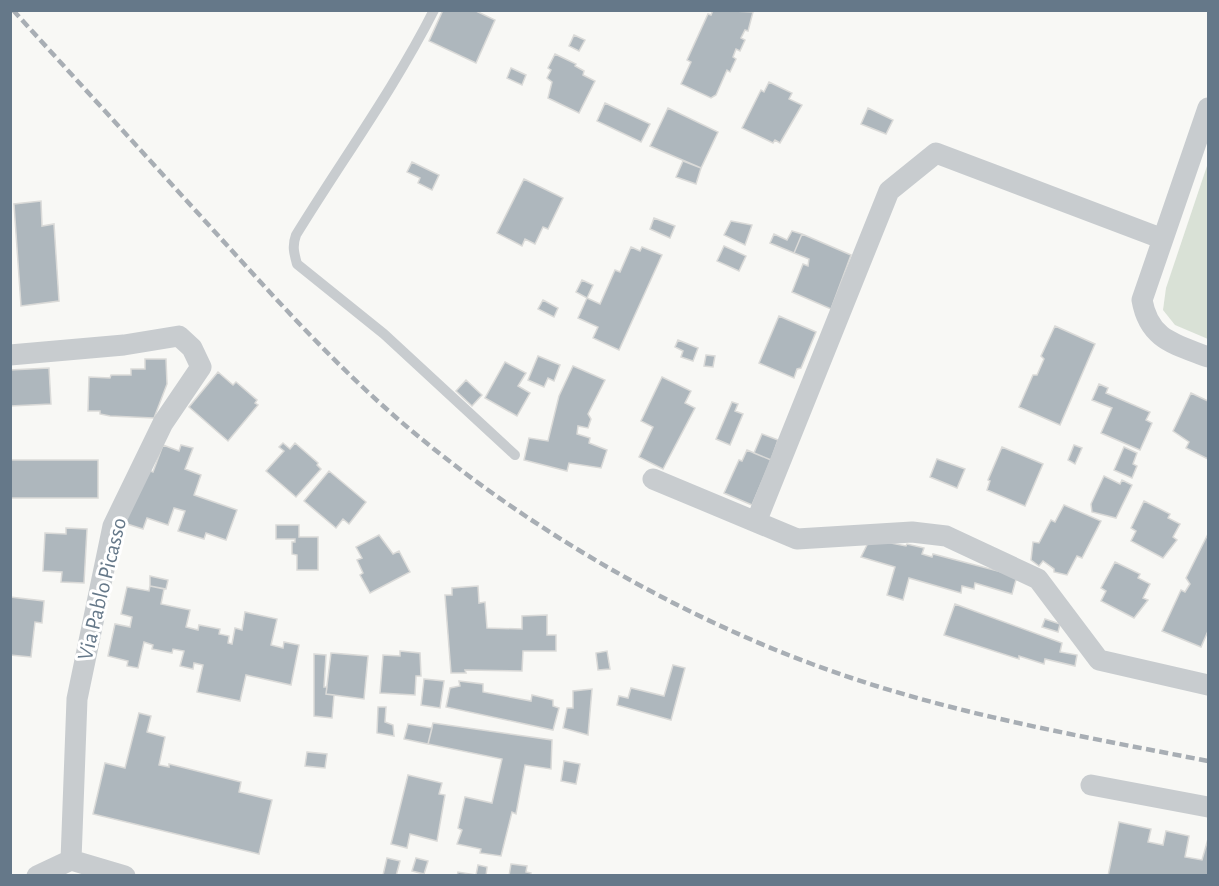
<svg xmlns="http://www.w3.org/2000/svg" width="1219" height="886" viewBox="0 0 1219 886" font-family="'Alegreya Sans',sans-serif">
  <rect width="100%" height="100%" fill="#f8f8f5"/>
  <path fill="#d9e1d6" d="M1208,163V339L1175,325L1163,310L1166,288Z"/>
  <path fill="#aeb7bd" stroke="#dadad8" stroke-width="1.5" d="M443,10H474L495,20L476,63L429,41Z
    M713,10L753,12L748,31L745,30L741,38L745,40L740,51L736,49L733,57L736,59L730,72L727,70L716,95L711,98L681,84L691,62L687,60L708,14L711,15Z
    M574,35L585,40L579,51L569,46Z
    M555,54L576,64L575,66L584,71L583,75L595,81L579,113L548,98L552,82L547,78L551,70L548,68Z
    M511,68L526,75L522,85L507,78Z
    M769,82L792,93L789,99L802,105L780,143L775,140L773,143L742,128L761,90L764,92Z
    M605,103L650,124L641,142L597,121Z
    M668,108L718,132L701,168L650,146Z
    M868,108L893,120L886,134L861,124Z
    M683,161L701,168L696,184L676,177Z
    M412,162L439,175L432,190L418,183L420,178L407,172Z
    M524,179L563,198L548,229L543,227L535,244L525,239L522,246L497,233Z
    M41,201L42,226L54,224L59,301L21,306L14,204Z
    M654,218L675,226L670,238L650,229Z
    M731,221L752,225L745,245L724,235Z
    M792,231L802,234L794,253L770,243L774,234L787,240Z
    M802,234L851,255L831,309L792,292L803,264L808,266L809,259L794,253Z
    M724,246L746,256L739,271L717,261Z
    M631,247L640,251L642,247L662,255L619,350L593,338L598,327L578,318L587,298L600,304L615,270L620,272Z
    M582,280L593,285L587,298L576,292Z
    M543,300L558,308L554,317L538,309Z
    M779,316L816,332L801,368L797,369L794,378L759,363Z
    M1055,326L1095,344L1060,425L1019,407L1033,375H1037L1044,359L1041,356Z
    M678,340L698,348L693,361L681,357L683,351L675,347Z
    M706,355L715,356L713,367L704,366Z
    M538,356L560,365L554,381L548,378L544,387L528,380Z
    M145,359H166L167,384L154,418L110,416L100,414V411H88L89,377L110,378L111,375H131V369H145Z
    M505,362L526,373L518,386L530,393L517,416L485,398Z
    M573,366L605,380L588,414L591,419L588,428L578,426L577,434L590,438L589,443L607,450L601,468L569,463L567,471L524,460L529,438L548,441L559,396Z
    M49,368L51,404L10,406V370Z
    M218,372L233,385L236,382L257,400L255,403L258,405L228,441L189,407Z
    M662,377L691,391L685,403L695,408L663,469L639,457L653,427L641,421Z
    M466,380L482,395L472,406L456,391Z
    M1099,384L1108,388L1106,393L1150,412L1146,420L1152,423L1140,450L1101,433L1112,408L1092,400Z
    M1191,393L1208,401V459L1186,448L1189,442L1173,431Z
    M732,402L738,404L735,411L743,414L730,445L716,439Z
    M762,434L778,440L771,460L754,453Z
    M283,443L290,449L295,443L318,463L317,465L321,469L296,497L266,471L284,451L279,447Z
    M163,445L179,451L181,445L193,448L185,469L201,475L194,495L237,510L226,540L206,533L204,539L178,531L185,511L174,508L168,525L147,518L143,529L124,523L148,470L153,472Z
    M1074,445L1082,448L1075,464L1068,460Z
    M1002,447L1043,464L1025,506L987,490L990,481L988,480Z
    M1124,447L1137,453L1133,464L1137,466L1132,478L1114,470Z
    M747,450L771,460L752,505L724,493L739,460L742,461Z
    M937,459L965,469L957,488L930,477Z
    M10,460H98V498H10Z
    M329,471L366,502L349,524L343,519L336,528L304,501Z
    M1104,476L1120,484L1122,480L1132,485L1116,518L1092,512L1091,504Z
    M1144,501L1170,514L1168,518L1180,524L1173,537L1177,540L1163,558L1131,541L1136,531L1131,528Z
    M1064,505L1101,521L1082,558L1077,556L1067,575L1054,572V569L1043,561L1039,566L1031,560L1033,542L1039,543L1051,520L1055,522Z
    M276,525H299V537H318V570H297V555L292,554V542H295V539H276Z
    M66,528L87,529L84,583L61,582L62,572L43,571L45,533L66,534Z
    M1208,534V631L1201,647L1162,631L1181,590L1185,592L1190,584L1186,578Z
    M379,535L393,554L399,551L410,572L370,593L360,575L363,573L357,560L362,558L356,547Z
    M870,539L906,546L907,544L924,548L922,554L932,557L933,554L1017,576L1012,594L975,583L974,589L962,586L961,593L909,578L903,600L887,595L895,567L861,557Z
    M1115,562L1140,574L1138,578L1150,584L1143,598L1148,600L1134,618L1101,601L1106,591L1101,588Z
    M150,576L168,580L166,589L150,586Z
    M150,586L164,589L161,604L190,610L186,627L198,630L199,625L220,629L219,634L229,636L228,643L232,644L235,628L242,630L245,612L277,619L271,645L283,648L284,642L299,645L291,685L246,675L240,701L197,692L203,665L194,663L193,669L180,666L184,651L173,649L172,653L152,649L153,645L144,642L138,668L127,666L128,661L108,656L115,624L130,627L132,617L121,614L127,587L149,591Z
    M478,586L479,603L485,602L487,628L522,629V616L547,615V635H556V651H523L522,671L465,670L466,673H451L445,595H452V588Z
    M10,597L44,601L42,623L35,622L31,657L10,655Z
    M955,604L1062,643L1060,652L1077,655L1075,666L1045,659L1044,664L1019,656V659L944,635Z
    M1045,619L1060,624L1058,632L1042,627Z
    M400,651L420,653L421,676H416L415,695L380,693L383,655L400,656Z
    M607,651L610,669L598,670L596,653Z
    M331,653L368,656L364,699L326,694Z
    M314,654L326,655L324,687H327L326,694L334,695L332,718L314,716Z
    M673,665L685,668L671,720L617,705L619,696L628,698L631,688L664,696Z
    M424,679L444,681L440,708L421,705Z
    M459,681L483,684V692L531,701L532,695L553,700V706L559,708L553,730L446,707L450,688L460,686Z
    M592,689L588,735L563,728L567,708H573V691Z
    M378,707H386L385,722L393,725L394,736L377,733Z
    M139,713L151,716L147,732L165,737L159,765L169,767V764L241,782L239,792L272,800L259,854L93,814L105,763L125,768Z
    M433,723L552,740L551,769L525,765L516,814L512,812L501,856L480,853L481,849L457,844L462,830L458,828L465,797L492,803L502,759L428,744Z
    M408,724L432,728L428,744L404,739Z
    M307,752L327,754L325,768L305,766Z
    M564,761L580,764L576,784L561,781Z
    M408,775L442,783L439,794L445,795L437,841L410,834L407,848L391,844Z
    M1119,822L1151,829L1148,842L1163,845L1166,831L1189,836L1185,857L1202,860L1208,839V876H1108Z
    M387,858L400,861L396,876L383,875Z
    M416,858L428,861L424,874L412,871Z
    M511,864L527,866L526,872L531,873L530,876H509Z
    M478,865L487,867L486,876H457L458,872L476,875Z"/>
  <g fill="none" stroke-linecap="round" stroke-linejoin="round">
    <path stroke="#c8cccf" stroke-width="10" d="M434,10C394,89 342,160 296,235C292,246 294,253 297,264L384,334L515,455"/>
    <path stroke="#c8cccf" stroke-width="21" d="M1208,108L1142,300C1149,340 1175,344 1208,357
      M10,355L124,345L179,336L192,348L201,367L163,423L113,526L77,699L71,860L125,876
      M653,479L797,539L912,532L946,536L1038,579L1099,660L1208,685
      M756,522L889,191L936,153L1163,239
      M1091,785L1208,807
      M37,876L71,860"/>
    <path stroke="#a8aeb4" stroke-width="4.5" stroke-dasharray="9 4.5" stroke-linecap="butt" d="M13,10C80,84 148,158 215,232C273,296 333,363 399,420C516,521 666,610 812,664C940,712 1075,735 1208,761"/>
  </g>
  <g text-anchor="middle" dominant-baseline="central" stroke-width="6" stroke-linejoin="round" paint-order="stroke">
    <g font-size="22" fill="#657889" stroke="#fff">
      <text transform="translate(102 589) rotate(-76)">Via Pablo Picasso</text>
    </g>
  </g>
  <rect width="1219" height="886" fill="none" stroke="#657889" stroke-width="24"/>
</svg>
